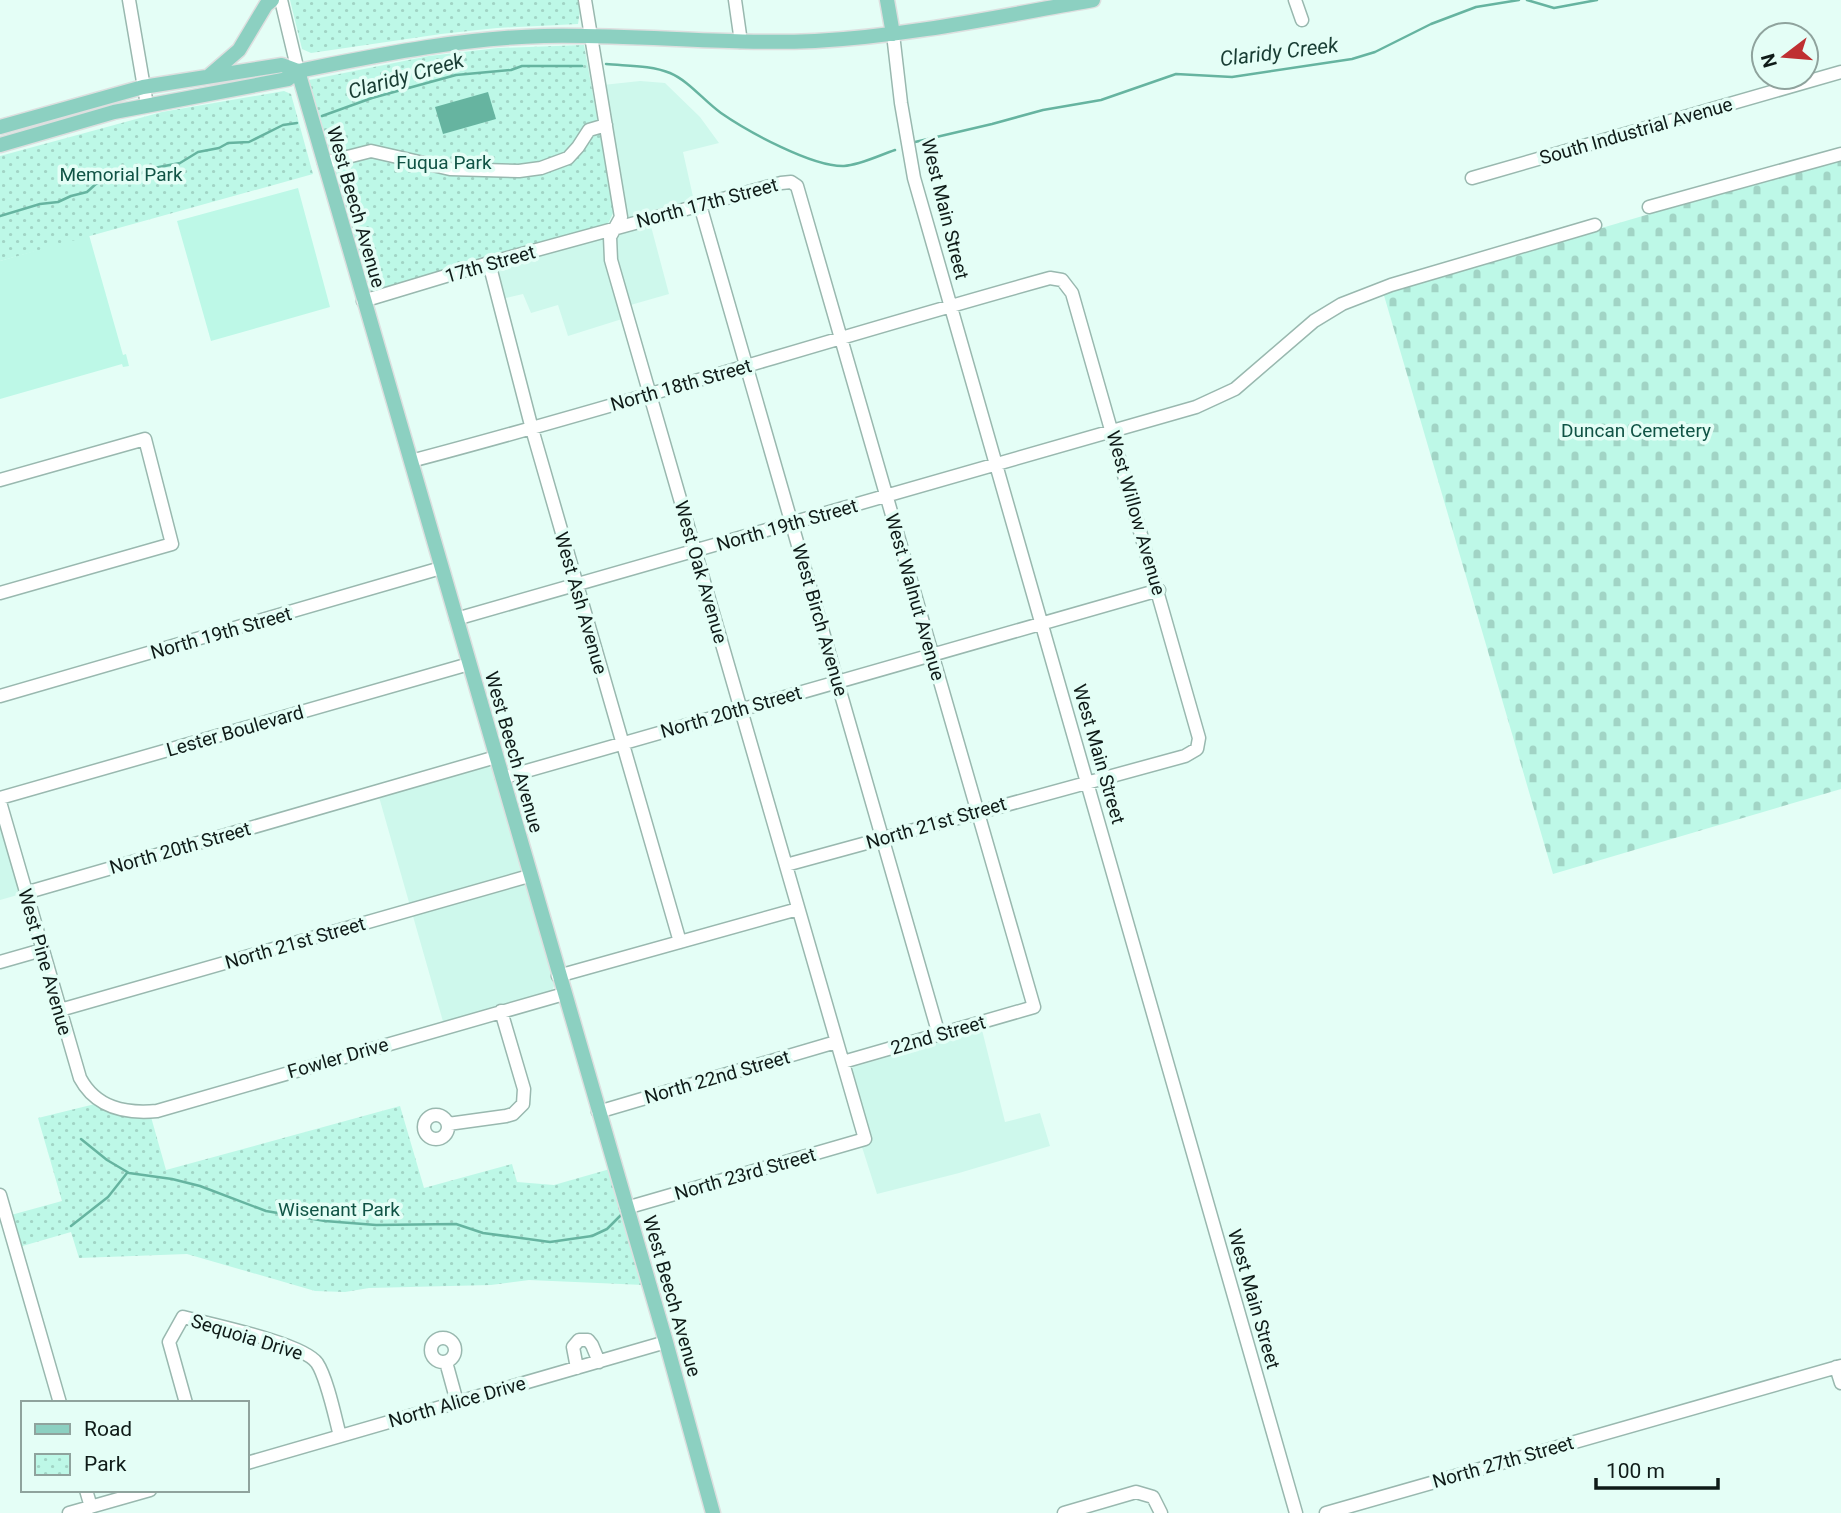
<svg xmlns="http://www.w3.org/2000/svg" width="1841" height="1513" viewBox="0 0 1841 1513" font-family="Roboto,sans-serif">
  <defs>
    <pattern id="cemetery-stones" width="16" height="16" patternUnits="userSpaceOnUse" patternTransform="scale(1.75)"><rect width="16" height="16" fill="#bdf8e7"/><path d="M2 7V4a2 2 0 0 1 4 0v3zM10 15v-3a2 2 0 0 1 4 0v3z" fill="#a1d4c5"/></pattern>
    <pattern id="park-dots" width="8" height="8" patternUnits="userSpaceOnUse" patternTransform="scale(1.75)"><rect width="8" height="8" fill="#bdf8e7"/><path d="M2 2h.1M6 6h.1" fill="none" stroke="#a1d4c5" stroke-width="1.8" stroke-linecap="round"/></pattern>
  </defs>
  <rect width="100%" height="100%" fill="#e4fef6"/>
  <path fill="#cef8ec" d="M640,81L665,83L700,117L719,143L683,152L694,201L648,215L669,294L620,308L622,319L568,336L558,305L531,313L523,294L502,299L496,273L499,267L590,242L628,229L603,85Z
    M486,766L494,769L555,984L550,994L444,1025L379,797Z
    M0,823L21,894L0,900Z
    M982,1030L1005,1122L1040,1113L1050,1146L959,1173L877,1194L862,1147L868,1135L851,1072L853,1067Z"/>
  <path fill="#bdf8e7" d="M298,188L330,307L211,341L177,221Z
    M89,235L123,355L126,354L129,366L123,367L122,364L0,399V261Z"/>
  <path fill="url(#cemetery-stones)" d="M1841,158V789L1553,874L1383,292Z"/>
  <path fill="url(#park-dots)" d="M290,0H579L580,11L578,24L497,28L441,34L311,53L302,49Z
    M584,45L614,211L608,224L369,295L309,80L429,56L498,48Z
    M284,91L291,94L313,174L0,261V156L162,112Z
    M95,1104C113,1116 129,1120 151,1117L166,1170L400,1106L424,1188L512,1164L517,1182L554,1185L610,1169L644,1285L529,1280L491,1285L369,1288L345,1292L315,1291L187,1254L79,1258L71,1232L19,1247L11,1215L62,1201L38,1118Z"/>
  <path fill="#66b4a0" d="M488,92L496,119L443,134L435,107Z"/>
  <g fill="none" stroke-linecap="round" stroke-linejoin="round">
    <path stroke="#66b4a0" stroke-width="2.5" d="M1527,0L1554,8L1597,0
      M606,64C626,66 651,65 670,73C689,81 704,101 721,113C747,131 812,167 844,166C860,165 880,155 895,150
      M322,116L372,98L456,75L511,70L522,66H582
      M915,142L992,124L1043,110L1101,100L1176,74L1232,77L1352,59L1375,52L1431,24L1476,7L1519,0
      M0,216L40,204L58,202L71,196L87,192L97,183L124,180L154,168L180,163L198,152L219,148L228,143L249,142L283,125L297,123
      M81,1139L107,1160L129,1173L172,1179L200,1186L266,1211L325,1221L376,1225L456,1224L483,1233L550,1242L592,1236L607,1229L623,1213
      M71,1226L108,1197L127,1173"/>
    <g stroke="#99b8af" stroke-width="15">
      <path id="minor" d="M129,0L147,105
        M281,0L298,71
        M585,0L621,217L610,237L611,260L865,1139L626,1208
        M735,0L741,42
        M1295,0L1302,20
        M893,34L901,103L914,178L1296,1513
        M324,163L371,151L450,169L519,171L541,168L568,158L578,147L589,130L606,125
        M1472,178L1841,72
        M700,205L939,1035
        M1649,207L1841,154
        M489,263L532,429L680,942
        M363,301L489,263L781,183L791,182L797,186L1034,1007L843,1062
        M411,461C625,405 836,337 1050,278L1062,280L1072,293L1199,738L1197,749L1185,756L786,865
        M0,480L145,439L172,544L0,593
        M456,619L1196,407L1235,389L1314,321L1342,304L1391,285L1595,225
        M0,696L441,568
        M502,778L1159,590
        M0,798L469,664
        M0,802L80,1078C96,1108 125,1114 157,1111L564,994
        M25,893L496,757
        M0,962L42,950
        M558,976L798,909
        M60,1010L529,876
        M598,1112L836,1042
        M424 1127a12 12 0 1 1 24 0a12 12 0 1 1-24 0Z
        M448,1124L506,1116L513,1114L523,1104L524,1089L501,1011
        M0,1195L60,1403
        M431 1350a12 12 0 1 1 24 0a12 12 0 1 1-24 0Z
        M446,1362L457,1402
        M1836,1367L1841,1383
        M577,1368L573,1347L579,1340H588L592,1345L599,1362
        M186,1403L169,1342L183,1317C209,1324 303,1343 317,1363C327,1378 335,1417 340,1436
        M247,1463L666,1342
        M86,1490L91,1507
        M69,1513L150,1490
        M1064,1513L1136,1492L1153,1497L1161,1513
        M1326,1513L1841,1366"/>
    </g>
    <g stroke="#dddfdf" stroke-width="17">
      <path id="major" d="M887,0L893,34
        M298,71L666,1342L713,1513
        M210,75L239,50L266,5L272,0
        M0,127L143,87L282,65L298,71
        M0,145L114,112L288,79L298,71C379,55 461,38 544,36C635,34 725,45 815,41C909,36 1001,16 1093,0"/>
    </g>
    <use href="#minor" stroke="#fff" stroke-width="12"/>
    <use href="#major" stroke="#8cd0c1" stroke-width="14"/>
  </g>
  <g text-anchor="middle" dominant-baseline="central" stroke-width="7" stroke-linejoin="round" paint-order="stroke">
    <g font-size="19" fill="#0f1b18" stroke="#e4fef6">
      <text transform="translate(1636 131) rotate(-16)">South Industrial Avenue</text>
      <text transform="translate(707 203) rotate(-15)">North 17th Street</text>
      <text transform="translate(356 207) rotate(74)">West Beech Avenue</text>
      <text transform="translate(945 209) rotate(76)">West Main Street</text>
      <text transform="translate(490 264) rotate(-16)">17th Street</text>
      <text transform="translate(681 385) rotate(-16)">North 18th Street</text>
      <text transform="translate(1136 513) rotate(74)">West Willow Avenue</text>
      <text transform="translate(787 525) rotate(-16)">North 19th Street</text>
      <text transform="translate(701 572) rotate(74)">West Oak Avenue</text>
      <text transform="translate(915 597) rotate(74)">West Walnut Avenue</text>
      <text transform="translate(581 603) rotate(74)">West Ash Avenue</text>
      <text transform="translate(820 620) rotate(74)">West Birch Avenue</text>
      <text transform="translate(221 633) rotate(-16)">North 19th Street</text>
      <text transform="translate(731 712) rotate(-16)">North 20th Street</text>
      <text transform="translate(235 731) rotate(-16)">Lester Boulevard</text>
      <text transform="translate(514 752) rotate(74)">West Beech Avenue</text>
      <text transform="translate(1099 754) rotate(74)">West Main Street</text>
      <text transform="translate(936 823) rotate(-16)">North 21st Street</text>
      <text transform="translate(180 848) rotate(-16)">North 20th Street</text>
      <text transform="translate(295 943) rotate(-16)">North 21st Street</text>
      <text transform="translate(45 962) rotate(74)">West Pine Avenue</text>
      <text transform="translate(938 1035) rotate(-16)">22nd Street</text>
      <text transform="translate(338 1058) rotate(-16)">Fowler Drive</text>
      <text transform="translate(717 1077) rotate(-16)">North 22nd Street</text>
      <text transform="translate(745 1174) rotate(-16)">North 23rd Street</text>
      <text transform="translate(672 1296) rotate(74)">West Beech Avenue</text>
      <text transform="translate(1254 1299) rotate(74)">West Main Street</text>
      <text transform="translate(247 1337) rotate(17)">Sequoia Drive</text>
      <text transform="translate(457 1402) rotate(-16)">North Alice Drive</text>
      <text transform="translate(1503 1462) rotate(-16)">North 27th Street</text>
    </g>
    <g font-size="19" fill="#105345" stroke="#e4fef6">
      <text x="444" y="162">Fuqua Park</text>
      <text x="121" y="174">Memorial Park</text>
      <text x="1636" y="430">Duncan Cemetery</text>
      <text x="339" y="1209">Wisenant Park</text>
    </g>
    <g font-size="21" font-style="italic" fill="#193d34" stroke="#e4fef6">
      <text transform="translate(1279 52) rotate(-7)">Claridy Creek</text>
      <text transform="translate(406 76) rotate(-16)">Claridy Creek</text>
    </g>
  </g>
  <rect x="21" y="1401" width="228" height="91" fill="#e4fef6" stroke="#8fa39d" stroke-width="2"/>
  <rect x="35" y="1424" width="35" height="10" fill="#8cd0c1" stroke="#8fa39d" stroke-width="2"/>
  <text x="84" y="1436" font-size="21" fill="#0f1b18">Road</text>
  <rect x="35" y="1454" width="35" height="21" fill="url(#park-dots)" stroke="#8fa39d" stroke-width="2"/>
  <text x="84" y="1471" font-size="21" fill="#0f1b18">Park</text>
  <g transform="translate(1785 56) rotate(254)"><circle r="33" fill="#e4fef6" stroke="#8fa39d" stroke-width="2"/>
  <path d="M0-5L12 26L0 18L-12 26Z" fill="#bf3032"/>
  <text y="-10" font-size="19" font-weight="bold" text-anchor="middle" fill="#0f1b18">N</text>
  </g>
  <path d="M1596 1478v10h122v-10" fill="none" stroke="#0f1b18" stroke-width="3.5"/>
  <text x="1606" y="1478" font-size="21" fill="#0f1b18" stroke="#e4fef6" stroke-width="5" paint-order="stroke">100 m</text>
</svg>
